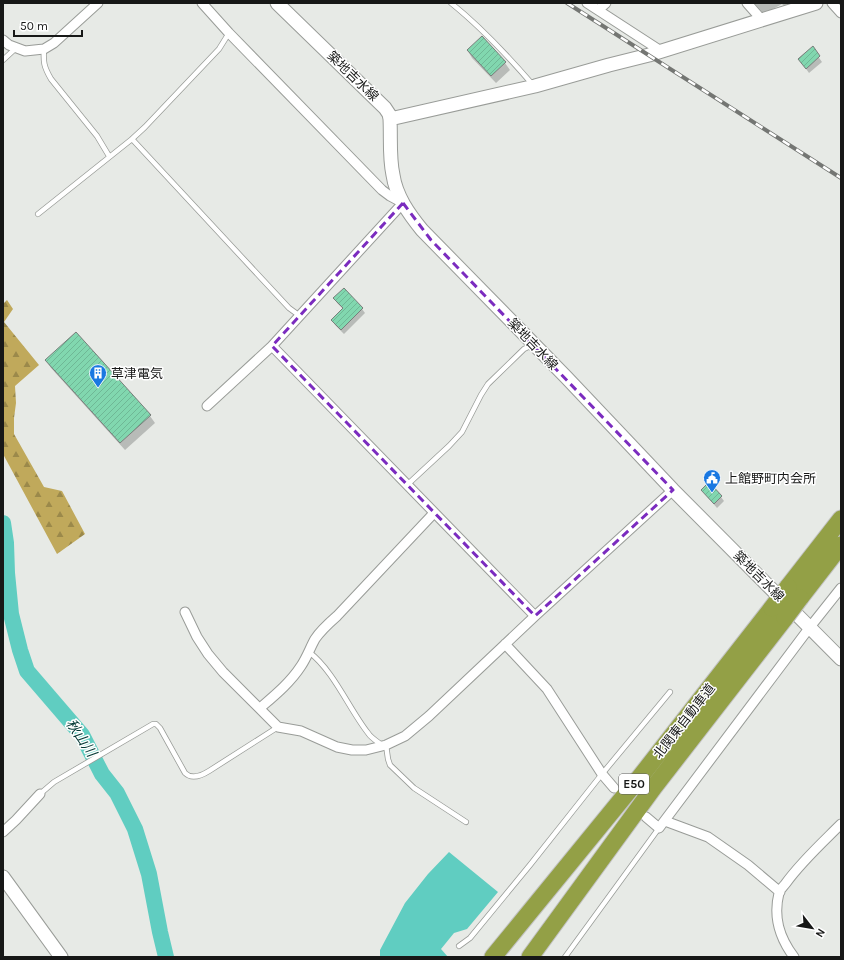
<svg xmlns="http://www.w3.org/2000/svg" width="844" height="960" viewBox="0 0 844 960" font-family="Karla,'Noto Sans JP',sans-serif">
  <defs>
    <pattern id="forest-firs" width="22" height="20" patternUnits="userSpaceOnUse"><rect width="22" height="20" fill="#c0a95b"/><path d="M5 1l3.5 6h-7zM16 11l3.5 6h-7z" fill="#9b894a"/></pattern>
    <pattern id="building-hatch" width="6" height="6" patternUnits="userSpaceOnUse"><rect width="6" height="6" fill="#81d7af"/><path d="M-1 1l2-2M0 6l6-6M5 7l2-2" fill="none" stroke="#6fb896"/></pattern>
  </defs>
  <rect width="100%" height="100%" fill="#e7eae6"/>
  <path fill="url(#forest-firs)" d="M7,300L13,309L4,322L39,365L15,386L16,403L14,418V434L44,487L62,491L85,534L57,554L3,454V304Z"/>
  <path fill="#60cdc1" d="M449,852L498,892L467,929L454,933L441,949L448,957H380V950L405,903L428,874Z"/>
  <path fill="#0003" d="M754,3H790L784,6L782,4L764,14Z
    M812,48L822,62L809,73L802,63Z
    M468,51L505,63L510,70L496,83L472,58Z
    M344,290L362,309L365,313L344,334L335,325L332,320L343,309L337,303L335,299Z
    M46,360L150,416L155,423L125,450L51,368Z
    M705,494L721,497L724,501L717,508Z"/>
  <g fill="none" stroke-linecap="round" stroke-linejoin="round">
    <path stroke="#60cdc1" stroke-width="16" d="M3,523L6,543L7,573L11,614L20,650L27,671L82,735L102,774L117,793L135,829L149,874L160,932L166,957"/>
  </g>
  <path fill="url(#building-hatch)" stroke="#797e7b" d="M482,36L506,62L491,76L467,50Z
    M813,46L820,56L806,69L798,59Z
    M344,288L363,308L341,330L331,320L343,308L333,298Z
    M76,332L151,415L120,443L45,360Z
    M709,482L722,496L714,504L701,490Z"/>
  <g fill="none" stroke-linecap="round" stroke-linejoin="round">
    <g stroke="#999c98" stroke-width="6">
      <path id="lane" d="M451,3C481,27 508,56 533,85
        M44,49C43,62 44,67 51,79L97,136L109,156
        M3,60L16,48
        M132,139L289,308L300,316
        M38,214L132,139L145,127L219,49L229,33
        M407,485L449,446L462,432L481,395L488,384L524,349L532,345
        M309,652C334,671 349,709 368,733C371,738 378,742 382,745
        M386,745L388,759L390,765L414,788L466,822
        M40,794L54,782L153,724H156L160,728L185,773C192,780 201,776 209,771L278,727
        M459,946L470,938L530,865L602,774L670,692
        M565,957L659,828"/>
    </g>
    <g stroke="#999c98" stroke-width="11">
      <path id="street" d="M202,3L229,33L382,190L390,196L403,203L272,346L207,406
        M587,3L661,51
        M747,3L762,20
        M832,3L841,13
        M598,10L606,3
        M3,40L9,45L25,51L44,49L54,43L98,3
        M272,346L535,616
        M185,612L197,637L208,654L223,672L278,727L301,731L337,747L352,750H366L386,745L405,736L429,716L535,616L673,490
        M505,644L547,689L602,774L614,788
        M260,708C274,696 290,683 301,666C307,657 310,648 315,639C321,630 329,623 337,616L434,513
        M646,817L659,828L810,627L841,588
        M665,821L708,837L748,865L780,892
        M3,832L16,820L40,794
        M794,957C779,937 773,917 779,893C780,889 784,886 786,883C802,861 822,843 841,824"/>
    </g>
    <g stroke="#999c98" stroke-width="15">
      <path id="secondary" d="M277,3L385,108L389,114L390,119C391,138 389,157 393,175C396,196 409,214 422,230L566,377L673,490L841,659
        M390,119L535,86L609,65L649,55L816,3
        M3,877L61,957"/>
    </g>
    <g stroke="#c3c3c3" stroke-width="19">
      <path id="highway" d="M788,587L841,519
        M800,598L841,545
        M493,957L640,777L772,608
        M530,957L654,787L785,618"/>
    </g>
    <use href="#lane" stroke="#fff" stroke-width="4.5"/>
    <use href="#street" stroke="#fff" stroke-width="9"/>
    <use href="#secondary" stroke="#fff" stroke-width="13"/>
    <use href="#highway" stroke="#93a046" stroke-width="17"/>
    <g stroke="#747673" stroke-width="4">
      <path id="rail" d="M567,3L841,178"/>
    </g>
    <use href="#rail" stroke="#fff" stroke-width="2.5" stroke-dasharray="8" stroke-linecap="butt"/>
    <g stroke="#c3c3c3" stroke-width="19" stroke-linecap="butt">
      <path id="highway-bridge" d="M772,608L788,587
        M785,618L800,598"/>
    </g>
    <use href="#highway-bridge" stroke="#93a046" stroke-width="17"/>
  </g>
  <path fill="none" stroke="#7b2cbf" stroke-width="3" stroke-dasharray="8 5" stroke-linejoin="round" d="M403,203L431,240L673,490L535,616L272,346Z"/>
  <defs>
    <g id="building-pin" transform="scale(0.9)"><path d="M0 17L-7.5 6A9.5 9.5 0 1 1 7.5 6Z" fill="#1978e1" stroke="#fff"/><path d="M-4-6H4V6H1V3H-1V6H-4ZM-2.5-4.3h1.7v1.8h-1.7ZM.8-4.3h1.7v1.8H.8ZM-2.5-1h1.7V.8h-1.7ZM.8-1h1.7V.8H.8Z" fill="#fff"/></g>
    <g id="civic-pin" transform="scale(0.9)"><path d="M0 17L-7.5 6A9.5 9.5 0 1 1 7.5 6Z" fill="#1978e1" stroke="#fff"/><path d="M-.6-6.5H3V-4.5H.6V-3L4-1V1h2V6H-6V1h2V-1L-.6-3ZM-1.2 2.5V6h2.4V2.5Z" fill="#fff"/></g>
  </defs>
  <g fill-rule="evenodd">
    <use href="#building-pin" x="98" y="373"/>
    <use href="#civic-pin" x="712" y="478"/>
  </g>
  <g text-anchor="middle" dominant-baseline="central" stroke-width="3" stroke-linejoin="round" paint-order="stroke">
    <rect fill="#fff" stroke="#5d5d5d" stroke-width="1" x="619" y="774" width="30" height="20" rx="3"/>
    <g font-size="12" font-weight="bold" fill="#171817">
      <text x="634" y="784">E50</text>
    </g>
    <g font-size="13" fill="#171817" stroke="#fff">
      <text transform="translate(353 76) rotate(44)">築地吉水線</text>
      <text transform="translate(533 344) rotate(46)">築地吉水線</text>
      <text transform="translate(759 576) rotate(45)">築地吉水線</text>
      <text transform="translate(684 721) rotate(-52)">北関東自動車道</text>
    </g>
    <g font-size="13" fill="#171817" stroke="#fff" text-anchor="start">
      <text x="111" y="373">草津電気</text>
      <text x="725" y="478">上館野町内会所</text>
    </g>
    <g font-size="14" font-style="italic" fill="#063b37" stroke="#fff">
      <text transform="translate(81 738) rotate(56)">秋山川</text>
    </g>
  </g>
  <rect width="844" height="960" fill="none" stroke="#171817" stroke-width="8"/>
  <g transform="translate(812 928) rotate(121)" stroke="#ffffff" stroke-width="3" paint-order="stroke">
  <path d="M0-3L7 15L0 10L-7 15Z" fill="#171817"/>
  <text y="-6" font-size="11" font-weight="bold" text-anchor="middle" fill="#171817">N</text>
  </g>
  <path d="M14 30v6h68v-6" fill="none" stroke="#171817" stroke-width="2"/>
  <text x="20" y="30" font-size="12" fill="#171817" stroke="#ffffff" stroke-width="3" paint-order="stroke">50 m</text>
</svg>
